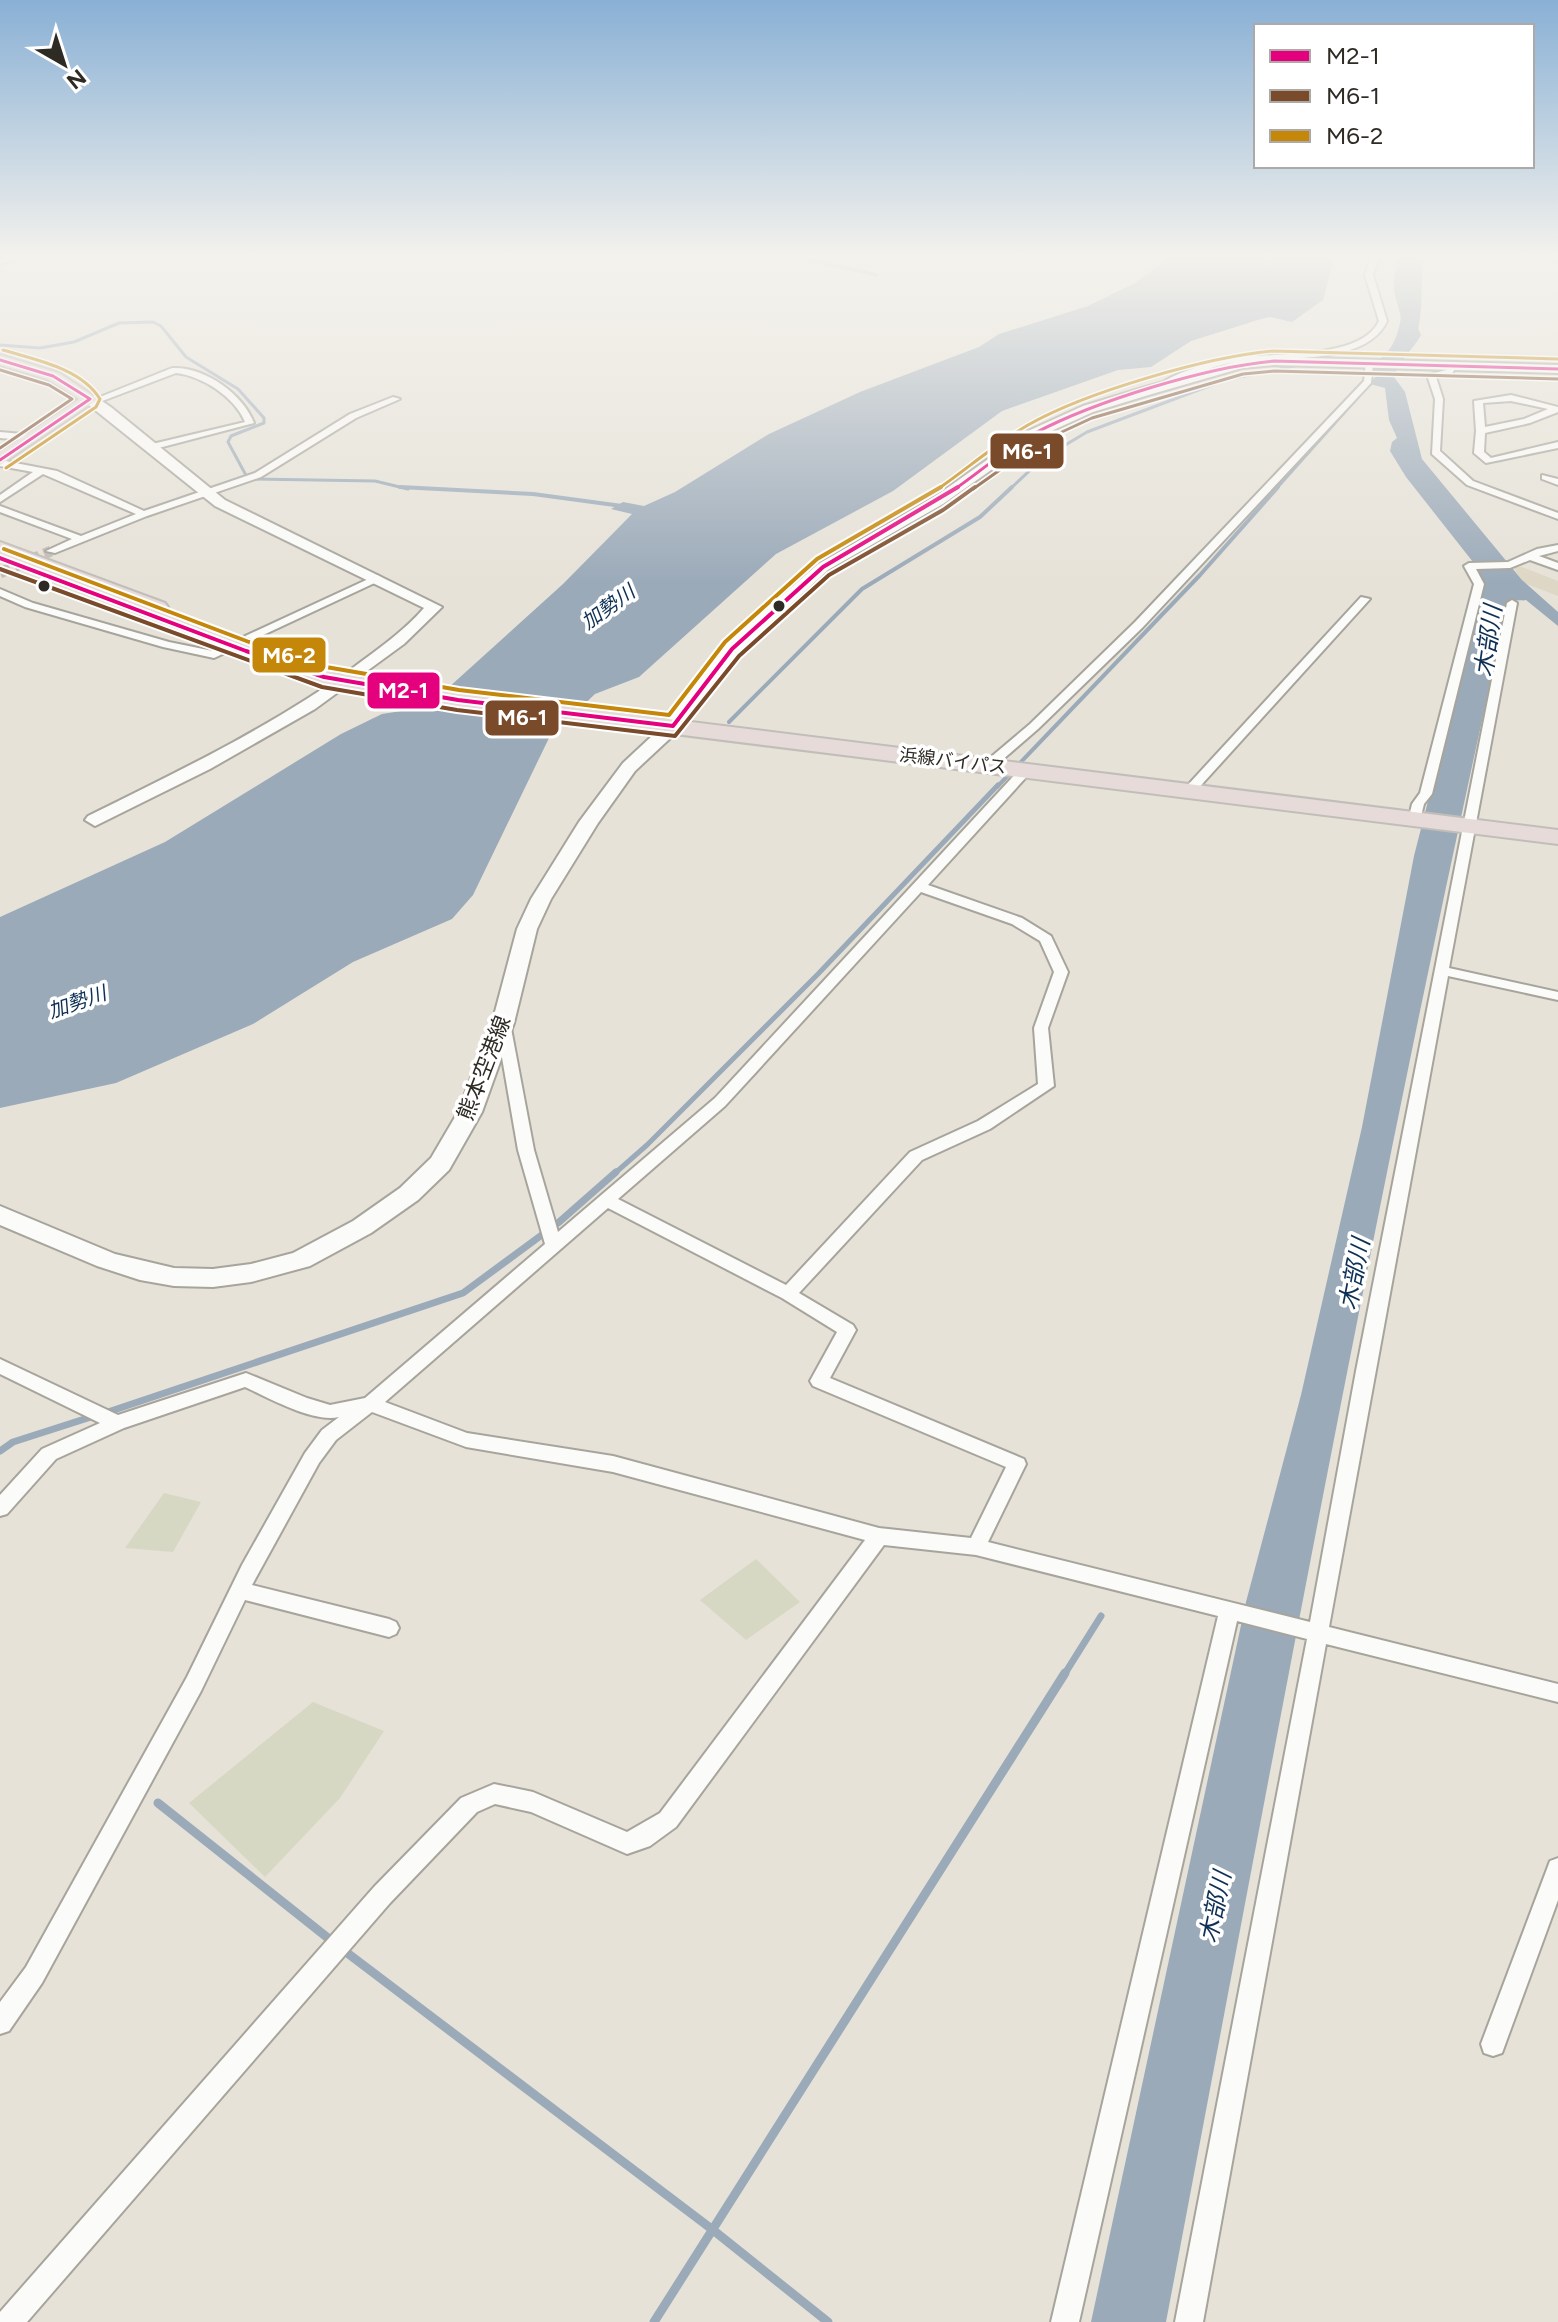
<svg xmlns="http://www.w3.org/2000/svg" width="1558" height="2322" viewBox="0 0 1558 2322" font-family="Figtree,'Noto Sans JP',sans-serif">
  <rect width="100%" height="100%" fill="#e6e2d8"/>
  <path fill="#dfd7c5" d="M1513,567H1522L1558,581V596L1524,583Z"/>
  <path fill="#d6d8c3" d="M164,1493L201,1502L173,1552L125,1548Z
    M756,1559L800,1602L746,1640L700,1600Z
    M313,1702L384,1731L340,1798L265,1877L189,1803Z"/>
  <path fill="#9baab9" d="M1169,258H1334L1323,300L1292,322L1270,317L1261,319L1191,341L1151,367L1118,370L1002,411L893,491L776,554L639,677L595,694L549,738L473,895L452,919L353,962L253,1024L116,1083L0,1108V917L165,842L341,734L382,714L427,707L563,584L632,514L611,509L623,502L644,506L675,492L769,434L860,392L979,347L999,334L1088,306L1135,283Z
    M1399,258H1416L1404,297L1421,335C1412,351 1399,360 1394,377L1405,392L1422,459L1522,580L1558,612V626L1526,600L1506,601L1505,617C1378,1182 1274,1753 1166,2322H1091L1246,1602L1301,1395L1362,1127L1414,856L1453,703L1479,584L1473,562L1406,477L1390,451L1392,442L1397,438L1389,420L1385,388L1370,384L1376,376L1373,366C1431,314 1378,312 1399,258Z"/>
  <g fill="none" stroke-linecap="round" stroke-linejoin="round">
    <path stroke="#9baab9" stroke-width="3" d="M802,258L877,275
      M0,345L40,348L74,342L119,323L153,322L161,326L186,357L238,389L264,418V423L231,436L228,442L248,479L375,481L408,489
      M1010,489L1042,459L1087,432L1225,380L1299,365
      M1276,489L1370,384"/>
    <path stroke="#9baab9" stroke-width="4" d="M400,487L533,494L622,506
      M729,722L862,589L980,517L1012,487
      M997,787L1200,575L1278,487"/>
    <path stroke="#9baab9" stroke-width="5" d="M614,1174L647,1145L818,974L998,785"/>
    <path stroke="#9baab9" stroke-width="7" d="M105,1413L463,1293L558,1223L616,1172
      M0,1451L13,1442L94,1416
      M1064,1675L1101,1616"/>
    <path stroke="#9baab9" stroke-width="9" d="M158,1803L333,1942
      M342,1949L713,2230L828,2322
      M654,2322L1065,1673"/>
    <path fill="#9baab9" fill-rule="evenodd" d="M1407,258H1423C1419,284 1429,351 1396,360L1387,354C1408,324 1400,292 1407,258Z"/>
    <path stroke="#c1bdb4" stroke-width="11" stroke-dasharray="11 5" stroke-linecap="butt" d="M0,573L51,551"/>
    <g stroke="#a7a49c" stroke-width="4">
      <path id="street" d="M7,258H18L0,264V260Z
        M1371,258H1379L1373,275L1387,321C1366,368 1273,355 1230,363C1210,367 1189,377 1170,384L1163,382C1179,372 1207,363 1227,359C1266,351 1360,362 1379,321L1365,275Z
        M1553,258H1558V260H1554Z
        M1366,362L1373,364L1371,383L1143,627L1038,729L993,768H985V762L1030,724L1135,622L1364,381Z
        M1450,363L1457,365L1452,374L1436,377L1443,399L1440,451L1473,481L1558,513V519L1467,485L1432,454L1435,399L1427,375L1446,370Z
        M172,368C204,366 243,394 254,423L151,450L146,447L148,445L245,422C235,397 202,376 176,373L97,403L90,401Z
        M1511,395L1558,407V412L1530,423L1485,433L1484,452L1491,458L1558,442V448L1486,463L1474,453L1476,431L1474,401ZM1511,401L1548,409L1524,419L1485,427L1483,403Z
        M393,397L400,399L356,418L261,477L147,516L55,553L46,551L72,539L0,512V506L81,536L136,514L43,474L0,502V495L33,472L0,466V460L57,471L144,511L255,473L350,414Z
        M0,432L34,435L39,438L34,441L0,438Z
        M1542,475L1558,479V485L1542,479Z
        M1558,545V551L1539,556L1558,563V570L1530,560L1510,568L1476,569L1484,584L1432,794L1424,804L1420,820H1410L1409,817L1412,804L1420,793L1474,584L1464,566L1469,563L1508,562L1537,549Z
        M377,575L382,578L381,580L214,658L163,647L25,607L0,596V589L33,603L169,642L213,651Z
        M1361,597L1370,599L1194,793H1186V787Z
        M1512,600L1517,603L1449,968L1558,992V1000L1448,976L1329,1627L1558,1684V1702L1326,1644L1203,2322H1175L1307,1639L1237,1621L1079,2322H1051L1218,1616L976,1555L884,1545L676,1827L650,1846L627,1854L531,1812L495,1804L477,1812L390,1903L27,2322H0V2312L374,1887L461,1798L494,1784L533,1792L627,1832L660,1813L865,1540L613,1472L466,1447L372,1412L336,1440L319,1463L252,1585L389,1619L396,1622L399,1628L396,1634L389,1637L245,1600L201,1691L42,1983L9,2031L0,2034V2002L26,1967L187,1677L242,1565L305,1453L322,1430L339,1417C313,1423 269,1398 245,1387L124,1428L56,1459L7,1514L0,1516V1495L42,1449L100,1423L0,1374V1359L118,1415L246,1373L307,1398L330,1405L365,1398L545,1244L518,1150L496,1023L498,1020H508L510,1023L534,1150L558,1232L715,1098L1022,767L1026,766L1032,770L1030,773L928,885L1022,918L1051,936L1068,972L1048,1028L1054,1086L990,1129L922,1160L799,1293L853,1325L856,1330L830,1378L1024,1459L1026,1464L988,1542L1310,1622L1356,1371L1507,603ZM921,892L1012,924L1040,941L1054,972L1034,1028L1038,1084L978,1121L910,1152L786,1285L618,1199L725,1106ZM608,1208L782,1298L837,1332L810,1381L813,1386L1006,1467L971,1538L879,1528L613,1456L467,1433L385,1402Z
        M1558,1858V1900L1502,2053L1493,2056L1484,2053L1481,2044L1547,1869L1550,1861Z"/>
    </g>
    <g stroke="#a7a49c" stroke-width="4">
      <path id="secondary" d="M1274,357L1558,365V373L1274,365L1242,368L1152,394L1093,412L1038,437L943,504L828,570L738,653L679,730L635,771L598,823L551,899L537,929L514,1023L482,1112L449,1170L418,1200L371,1233L310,1266L251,1282L213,1287L174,1286L140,1280L97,1266L0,1225V1206L115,1254L174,1268L213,1269L251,1264L293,1253L353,1221L400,1188L431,1158L458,1112L492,1023L517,929L531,899L579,822L623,763L667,722L726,645L818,564L933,498L1028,431L1083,406L1142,388L1241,360Z
        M85,396H95L112,408L225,500L442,607L404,644L315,709L210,769L95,826L85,820L88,816C179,771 271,727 354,667C378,649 404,631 424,608L215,506L85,402Z"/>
    </g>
    <g stroke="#c1beb9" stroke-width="4">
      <path id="highway" d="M0,355L59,373L98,399L0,465V452L79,399L47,379L0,365Z
        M0,542L165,603L168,607L165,611H151L0,555Z
        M324,671L458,693L1558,830V844L458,707L316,682L313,677Z"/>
    </g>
    <use href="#street" fill="#fbfbf9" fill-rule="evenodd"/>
    <use href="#secondary" fill="#fbfbf9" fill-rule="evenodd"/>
    <use href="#highway" fill="#e6dbd8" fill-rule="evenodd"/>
    <g stroke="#c1beb9" stroke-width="23" stroke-linecap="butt">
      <path id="highway-bridge" d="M147,613L324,677"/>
    </g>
    <use href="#highway-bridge" stroke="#e6dbd8" stroke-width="20"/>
    <g stroke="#fff" stroke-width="6">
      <path id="bus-1-far1" d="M0,360L53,376L90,399L0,460
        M955,489C981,471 1007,448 1035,433C1096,401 1206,367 1274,361L1558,369"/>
    </g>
    <g stroke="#fff" stroke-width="8">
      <path id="bus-1" d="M0,558L246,651L324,677L458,700L673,726L732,649L823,567L958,487"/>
    </g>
    <g stroke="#fff" stroke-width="6">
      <path id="bus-2-far1" d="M0,370L49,385L72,399L0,448
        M973,489L1038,443L1092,418L1243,374L1274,371L1558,379"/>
    </g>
    <g stroke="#fff" stroke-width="8">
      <path id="bus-2" d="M0,569L322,687L457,710L675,736L739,656L829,575L943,510L975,487"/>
    </g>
    <g stroke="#fff" stroke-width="6">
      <path id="bus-3-far1" d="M3,350C36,360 81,368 100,399L96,407L6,468
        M938,489C968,468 997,443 1028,425C1086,392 1207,357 1273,351L1558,359"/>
    </g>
    <g stroke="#fff" stroke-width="8">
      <path id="bus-3" d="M4,549L249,642L326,667L459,690L669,715L725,642L817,559L941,487"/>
    </g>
    <use href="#bus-1-far1" stroke="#e5007d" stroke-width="3"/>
    <use href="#bus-1" stroke="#e5007d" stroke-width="4"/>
    <use href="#bus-2-far1" stroke="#7a4b2a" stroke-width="3"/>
    <use href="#bus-2" stroke="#7a4b2a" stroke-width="4"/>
    <use href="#bus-3-far1" stroke="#c58709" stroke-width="3"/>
    <use href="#bus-3" stroke="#c58709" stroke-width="4"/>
  </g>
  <linearGradient id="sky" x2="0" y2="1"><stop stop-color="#89b0d5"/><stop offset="0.44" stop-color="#f4f2ed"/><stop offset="1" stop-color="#f4f2ed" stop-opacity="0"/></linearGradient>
  <rect width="1558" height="583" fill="url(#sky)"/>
  <g fill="#2e2b25" stroke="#fff" stroke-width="3">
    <circle cx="44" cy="586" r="7"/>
    <circle cx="779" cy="606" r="7"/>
  </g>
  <g text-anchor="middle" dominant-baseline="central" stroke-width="7" stroke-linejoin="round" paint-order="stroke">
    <g font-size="18" fill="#2e2b25" stroke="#fff">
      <text transform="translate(953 761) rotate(7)">浜線バイパス</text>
    </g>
    <g font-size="20" font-style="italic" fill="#0d3054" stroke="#fff">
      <text transform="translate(608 607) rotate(-36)">加勢川</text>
      <text transform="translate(77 1002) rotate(-19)">加勢川</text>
    </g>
    <g font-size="22" fill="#2e2b25" stroke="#fff">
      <text transform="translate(484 1068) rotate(-69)">熊本空港線</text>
    </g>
    <g font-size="24" font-style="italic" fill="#0d3054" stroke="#fff">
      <text transform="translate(1488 641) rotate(-82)">木部川</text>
      <text transform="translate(1354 1274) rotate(-79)">木部川</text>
      <text transform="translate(1215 1907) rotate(-78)">木部川</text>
    </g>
  </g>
  <g stroke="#fff" stroke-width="3">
    <rect x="989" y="432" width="76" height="38" rx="8" fill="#7a4b2a"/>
    <rect x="251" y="636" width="76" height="38" rx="8" fill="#c58709"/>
    <rect x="366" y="671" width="75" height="39" rx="8" fill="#e5007d"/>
    <rect x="484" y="699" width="76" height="38" rx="8" fill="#7a4b2a"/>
  </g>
  <g font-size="22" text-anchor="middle" font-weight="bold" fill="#fff">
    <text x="1027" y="459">M6-1</text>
    <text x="289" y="663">M6-2</text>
    <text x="403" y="698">M2-1</text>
    <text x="522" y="725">M6-1</text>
  </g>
  <rect x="1254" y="24" width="280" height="144" fill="#ffffff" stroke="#abaaa8" stroke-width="2"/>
  <rect x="1270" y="50" width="40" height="12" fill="#e5007d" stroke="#abaaa8" stroke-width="2"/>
  <text x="1326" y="64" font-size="24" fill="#2e2b25">M2-1</text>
  <rect x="1270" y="90" width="40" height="12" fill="#7a4b2a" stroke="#abaaa8" stroke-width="2"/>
  <text x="1326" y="104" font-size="24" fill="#2e2b25">M6-1</text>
  <rect x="1270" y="130" width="40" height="12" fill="#c58709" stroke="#abaaa8" stroke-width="2"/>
  <text x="1326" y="144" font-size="24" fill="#2e2b25">M6-2</text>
  <g transform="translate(64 64) rotate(141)" stroke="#ffffff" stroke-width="6" paint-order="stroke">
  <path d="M0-6L14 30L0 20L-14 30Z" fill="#2e2b25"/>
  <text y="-12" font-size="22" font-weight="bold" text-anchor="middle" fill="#2e2b25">N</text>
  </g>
</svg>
